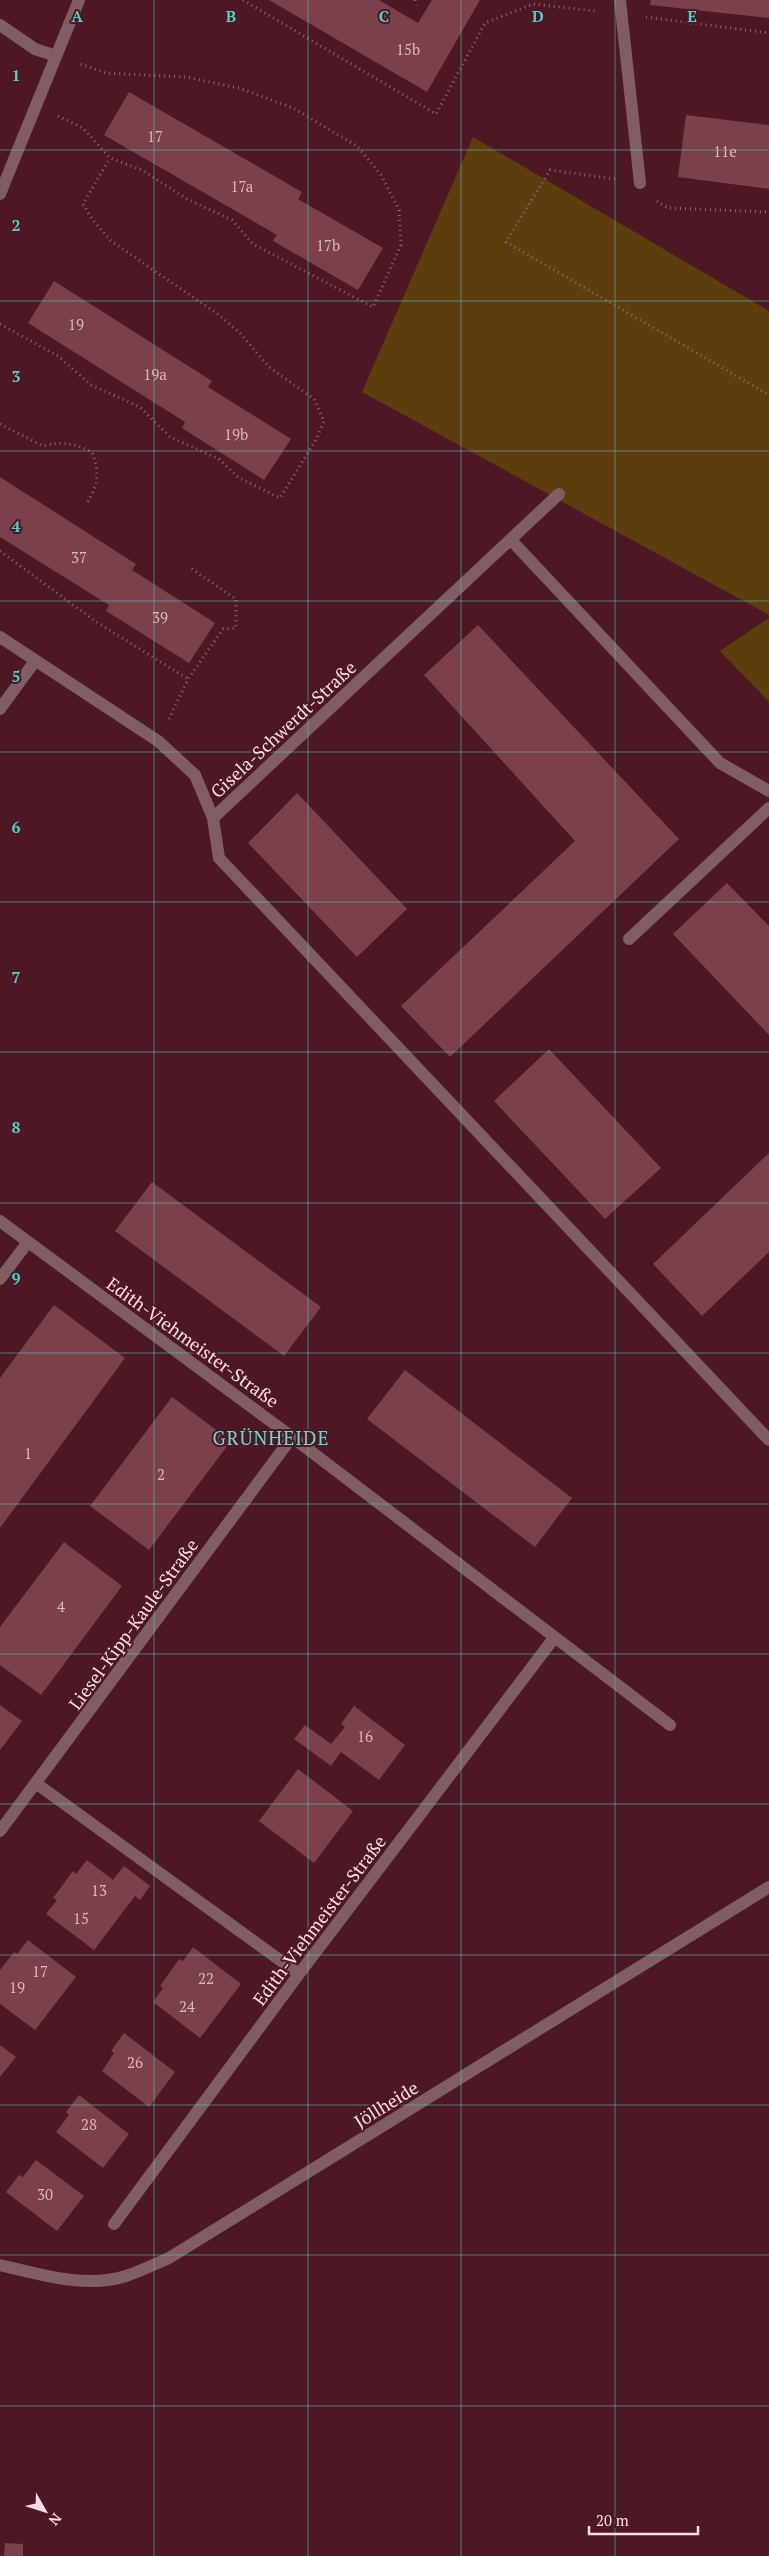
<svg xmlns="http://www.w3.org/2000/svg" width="769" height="2556" viewBox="0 0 769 2556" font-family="'PT Serif',serif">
  <rect width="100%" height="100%" fill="#4d1824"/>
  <path fill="#5d3c0d" d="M473,137L769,311V615L362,392Z
    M769,618V702L720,651Z"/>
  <path fill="#7b404a" d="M269,0H379L418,23L432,0H480L427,92Z
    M651,0H769V18L650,5Z
    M129,92L302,192L298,199L383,248L358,290L273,241L277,235L104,135Z
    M686,115L769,125V189L678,177Z
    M54,281L212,381L208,387L291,439L264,480L182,428L185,422L28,323Z
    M0,477L136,564L132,570L215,623L189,663L106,611L109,605L0,537Z
    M478,625L679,839L450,1057L401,1006L575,841L424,675Z
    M297,793L407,909L357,957L248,843Z
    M727,883L769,926V1035L673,934Z
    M549,1049L661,1168L605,1219L494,1101Z
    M769,1153V1252L702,1316L653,1264Z
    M152,1182L321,1307L284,1356L115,1231Z
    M54,1305L125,1358L0,1528V1378Z
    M405,1370L572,1498L535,1547L367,1419Z
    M172,1397L231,1441L149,1550L90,1506Z
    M64,1542L122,1586L41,1695L0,1665V1627Z
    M0,1705L22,1721L0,1750Z
    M354,1706L405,1745L379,1780L341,1752L331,1766L294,1739L305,1725L331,1744L345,1727L341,1724Z
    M298,1769L353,1811L314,1863L259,1821Z
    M87,1860L113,1880L124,1866L150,1886L140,1900L135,1896L94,1950L46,1914L57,1900L53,1898L73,1871L76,1874Z
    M28,1940L76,1977L35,2030L0,2004V1970L14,1952L17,1954Z
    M193,1947L241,1984L200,2038L153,2002L163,1988L160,1986L170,1972L179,1959L183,1961Z
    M124,2033L175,2072L149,2107L102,2071L114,2053L111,2051Z
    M0,2045L16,2057L0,2077Z
    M79,2095L129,2134L103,2168L56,2132L69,2115L66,2112Z
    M36,2160L84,2196L57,2231L6,2192L19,2175L23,2177Z
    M5,2543L23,2544V2556H4Z"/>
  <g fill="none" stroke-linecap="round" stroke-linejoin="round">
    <path stroke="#91656d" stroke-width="3" stroke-dasharray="1 4" stroke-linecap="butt" d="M243,0L436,114L485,23L533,4L595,11
      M415,0L417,5
      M646,17L769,33
      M58,116L83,128L110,158L142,170L187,199L232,220L253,244L373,307L401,245L399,210L381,175L357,146L293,108L239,88L186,77L106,73L80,64
      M615,179L550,170L506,242L769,395
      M657,201L668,208L769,212
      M0,324L58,356L91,385L140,407L170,437L219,459L239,478L280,498L317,438L324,421L314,399L269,367L240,333L219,315L111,241L92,219L83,204L110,158
      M0,424L43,446C62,441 75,444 92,452C100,474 98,485 86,505
      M0,551L95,621L188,679
      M169,719L188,679L223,629L236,628V599L189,567"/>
    <path stroke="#7f5d61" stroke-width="12" d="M620,0L640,183
      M0,25L35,49L56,56"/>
    <path stroke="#7f5d61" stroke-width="12" d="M0,194L79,0
      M511,540L720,763L769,791
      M0,637L158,741L195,775L213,818L219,858L769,1440
      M0,709L35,661
      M213,818L559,494
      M629,939L769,808
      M0,1221L292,1437L670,1725
      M0,1279L28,1242
      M37,1784L299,1974
      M0,1831L292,1437
      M114,2224L299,1974L554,1638
      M0,2265C39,2274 86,2289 126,2276C141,2271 155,2264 169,2258L769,1887"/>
  </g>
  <path fill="none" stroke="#54cdc7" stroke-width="1" stroke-opacity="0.55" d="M154,0V2556M308,0V2556M461,0V2556M615,0V2556M0,150H769M0,301H769M0,451H769M0,601H769M0,752H769M0,902H769M0,1052H769M0,1203H769M0,1353H769M0,1504H769M0,1654H769M0,1804H769M0,1955H769M0,2105H769M0,2255H769M0,2406H769"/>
  <g text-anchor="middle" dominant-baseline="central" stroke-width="4" stroke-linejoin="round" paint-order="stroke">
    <g font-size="15" fill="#dbb6bb">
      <text x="408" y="49">15b</text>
      <text x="155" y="136">17</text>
      <text x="725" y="151">11e</text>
      <text x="242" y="186">17a</text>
      <text x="328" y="245">17b</text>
      <text x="76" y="324">19</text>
      <text x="155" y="374">19a</text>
      <text x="236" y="434">19b</text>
      <text x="79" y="557">37</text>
      <text x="160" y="617">39</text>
      <text x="28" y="1453">1</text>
      <text x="161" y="1474">2</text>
      <text x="61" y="1606">4</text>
      <text x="365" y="1736">16</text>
      <text x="99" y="1890">13</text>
      <text x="81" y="1918">15</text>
      <text x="40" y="1971">17</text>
      <text x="206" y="1978">22</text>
      <text x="17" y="1987">19</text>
      <text x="187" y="2006">24</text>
      <text x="135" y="2062">26</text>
      <text x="89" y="2124">28</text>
      <text x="45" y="2194">30</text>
    </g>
    <g font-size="18" fill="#fbdde1" stroke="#4d1824">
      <text transform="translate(283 729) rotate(-43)">Gisela-Schwerdt-Straße</text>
      <text transform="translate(193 1342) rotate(36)">Edith-Viehmeister-Straße</text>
      <text transform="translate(133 1624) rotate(-54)">Liesel-Kipp-Kaule-Straße</text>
      <text transform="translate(319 1920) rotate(-53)">Edith-Viehmeister-Straße</text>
      <text transform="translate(386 2104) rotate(-32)">Jöllheide</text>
    </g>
    <g font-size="19" letter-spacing="1" fill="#6bd7d0" stroke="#4d1824">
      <text x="271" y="1437">GRÜNHEIDE</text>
    </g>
  </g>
  <g font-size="16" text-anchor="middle" font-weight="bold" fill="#54cdc7" stroke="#4d1824" stroke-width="4" stroke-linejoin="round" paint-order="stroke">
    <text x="77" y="22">A</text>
    <text x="231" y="22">B</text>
    <text x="384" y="22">C</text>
    <text x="538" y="22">D</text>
    <text x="692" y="22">E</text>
    <text x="16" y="81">1</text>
    <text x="16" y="231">2</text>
    <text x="16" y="382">3</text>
    <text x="16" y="532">4</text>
    <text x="16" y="682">5</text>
    <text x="16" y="833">6</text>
    <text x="16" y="983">7</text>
    <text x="16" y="1133">8</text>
    <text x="16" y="1284">9</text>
  </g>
  <g transform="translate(45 2511) rotate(129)" stroke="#4d1824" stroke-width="4" paint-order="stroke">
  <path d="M0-4L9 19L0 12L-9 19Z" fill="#fbdde1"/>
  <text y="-8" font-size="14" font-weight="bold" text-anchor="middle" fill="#fbdde1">N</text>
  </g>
  <path d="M589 2526v8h109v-8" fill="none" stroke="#fbdde1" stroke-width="2.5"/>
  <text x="596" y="2526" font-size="15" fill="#fbdde1" stroke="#4d1824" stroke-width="4" paint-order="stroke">20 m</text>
</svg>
